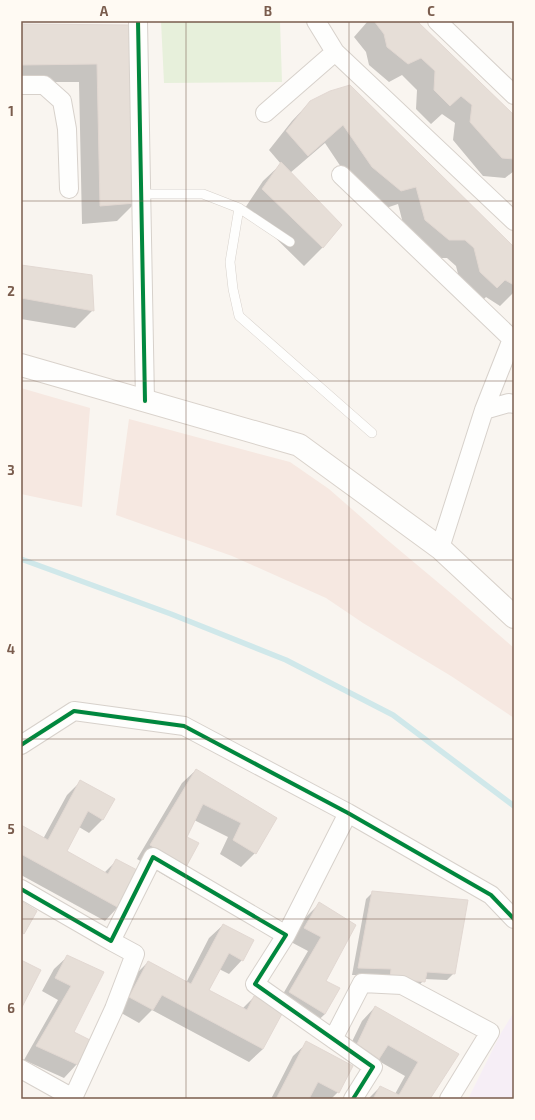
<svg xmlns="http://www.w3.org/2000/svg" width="535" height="1120" viewBox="0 0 535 1120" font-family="'Exo 2',sans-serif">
  <rect width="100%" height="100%" fill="#f9f5f0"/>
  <path fill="#f6e8e1" d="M21,388L90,408L82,507L21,494Z
    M129,419L290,462L329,489L385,538L453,595L514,648V718L451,676L363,623L326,598L232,556L116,515Z"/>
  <path fill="#f6eef6" d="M514,1012V1099H468L501,1033Z"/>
  <path fill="#e7f0db" d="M161,21H280L282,82L164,83Z"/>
  <path fill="#0003" d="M368,21H416L514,117V171L505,178L483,176L453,140L455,123L442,114L431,124L416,109L417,90L402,75L389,82L369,65L366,52L354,37Z
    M21,25L132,26L135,203L117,221L82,224L79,82H21Z
    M330,92L514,248V292L500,306L486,297L478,305L462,290L456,266L447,258H430L407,239L398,204L383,209L353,185L325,143L290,173L341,226L322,248L304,266L245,208L263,181L281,164L269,150L292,121L310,102Z
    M21,266L93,310L75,328L21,319Z
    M196,770L275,818L255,853L241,867L220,854L228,837L194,820L186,838V867L172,880L137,859L182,783Z
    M80,782L103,819L89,833L79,827L65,851L104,873L117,860L118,907L105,921L21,875V826L43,839L67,795Z
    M373,892L454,973L447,980L424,979L417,989L385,975H352L366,899Z
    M319,904L325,981V1014L311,1027L276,1006L308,951L291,942L306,917Z
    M223,925L242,960L229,974L219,969L208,991L242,1009L254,997L263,1049L249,1062L152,1010L139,1023L116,1010L134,976L148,962L186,983L209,938Z
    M68,956L103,973L73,1032L77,1064L64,1078L24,1060L58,1000L42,991L54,969Z
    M375,1007L457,1054L428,1099H368L380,1087L395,1094L405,1076L377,1060L365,1072L344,1058L362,1021Z
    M307,1043L338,1092L331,1099H312L309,1097L308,1099H271L293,1056Z"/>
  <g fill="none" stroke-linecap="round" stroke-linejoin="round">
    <path stroke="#d0e8ea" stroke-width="5.5" d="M21,559L171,614L286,660L393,715L514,806"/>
  </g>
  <path fill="#e6ded7" stroke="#e2d8d2" d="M374,21H417L514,115V159L502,158L470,122L472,105L461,96L450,106L434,90L435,71L421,58L408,64L387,47L384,34Z
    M21,24L133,25L136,203L100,206L97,64L21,65Z
    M350,85L514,247V285L505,280L497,288L480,272L474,248L465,240H449L425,220L416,187L401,191L372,167L343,125L308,156L286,131L310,101L330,91Z
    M281,162L342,225L323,248L262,189Z
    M21,265L92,275L94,311L21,298Z
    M196,769L277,818L256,854L233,840L241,823L203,804L187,837L199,843L186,867L150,845Z
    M80,780L115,799L103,820L88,811L67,851L108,874L116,859L139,871L119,908L21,854V825L48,840Z
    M372,891L468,900L455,974L427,972L425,982L390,978L391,969L358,968Z
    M21,901L37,911L24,934L21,932Z
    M319,902L356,925L326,981L340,988L325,1014L289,992L321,937L304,928Z
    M223,924L254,940L243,961L229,953L209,990L247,1010L254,996L283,1012L263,1049L162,995L153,1010L129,997L148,961L191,984Z
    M67,955L104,972L74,1032L90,1040L78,1065L36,1046L71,986L55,978Z
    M21,960L41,970L21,1009Z
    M375,1006L459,1054L430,1099H373L380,1086L399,1095L418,1062L388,1045L379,1059L357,1044Z
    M306,1041L353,1066L339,1093L318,1082L309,1099H276Z"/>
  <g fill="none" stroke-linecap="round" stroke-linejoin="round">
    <g stroke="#d7d1cb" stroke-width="10">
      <path id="service" d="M141,194H203L239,208L290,242
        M239,208L230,262L233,289L239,316L372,433"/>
    </g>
    <g stroke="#d7d1cb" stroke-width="20">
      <path id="minor" d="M138,21L145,401
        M316,21L335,52
        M437,21L514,95
        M21,85H44L62,101L67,129L69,189
        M265,113L335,52L514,221
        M341,175L512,339
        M484,410L509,403L514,404
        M440,548L484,410L512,339L514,337
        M21,745L74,711L184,726L348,813L491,895L514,919
        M21,889L111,941L153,857L286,935L255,984L373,1067L353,1099
        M286,935L348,813
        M333,1039L362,983L402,985L490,1032L449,1099
        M21,1069L73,1098L114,1009L135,954L111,941"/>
    </g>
    <g stroke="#d9d2cb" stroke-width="24">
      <path id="secondary" d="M21,365L299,445L440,548L514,617"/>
    </g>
    <use href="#service" stroke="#fefefd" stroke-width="9"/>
    <use href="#minor" stroke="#fefefd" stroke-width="18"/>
    <use href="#secondary" stroke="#fefefd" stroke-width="22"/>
    <g stroke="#fffaf3" stroke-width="6">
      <path id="cycleway" d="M138,21L145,401
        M21,745L74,711L184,726L348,813L491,895L514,919
        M21,889L111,941L153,857L286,935L255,984L373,1067L353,1099"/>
    </g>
    <use href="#cycleway" stroke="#00873e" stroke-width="4"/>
  </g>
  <path fill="none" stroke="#7a5c4d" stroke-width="1" stroke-opacity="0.55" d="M186,21V1099M349,21V1099M21,201H514M21,381H514M21,560H514M21,739H514M21,919H514"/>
  <rect width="535" height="1120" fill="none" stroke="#fffaf3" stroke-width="44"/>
  <rect x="22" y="22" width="491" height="1076" fill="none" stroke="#7a5c4d" stroke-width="1.5"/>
  <g font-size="13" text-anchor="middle" font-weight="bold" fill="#7a5c4d">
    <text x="104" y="16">A</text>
    <text x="268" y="16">B</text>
    <text x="431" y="16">C</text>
    <text x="11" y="116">1</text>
    <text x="11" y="296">2</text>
    <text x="11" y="475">3</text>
    <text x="11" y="654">4</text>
    <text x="11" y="834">5</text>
    <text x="11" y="1013">6</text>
  </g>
</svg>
